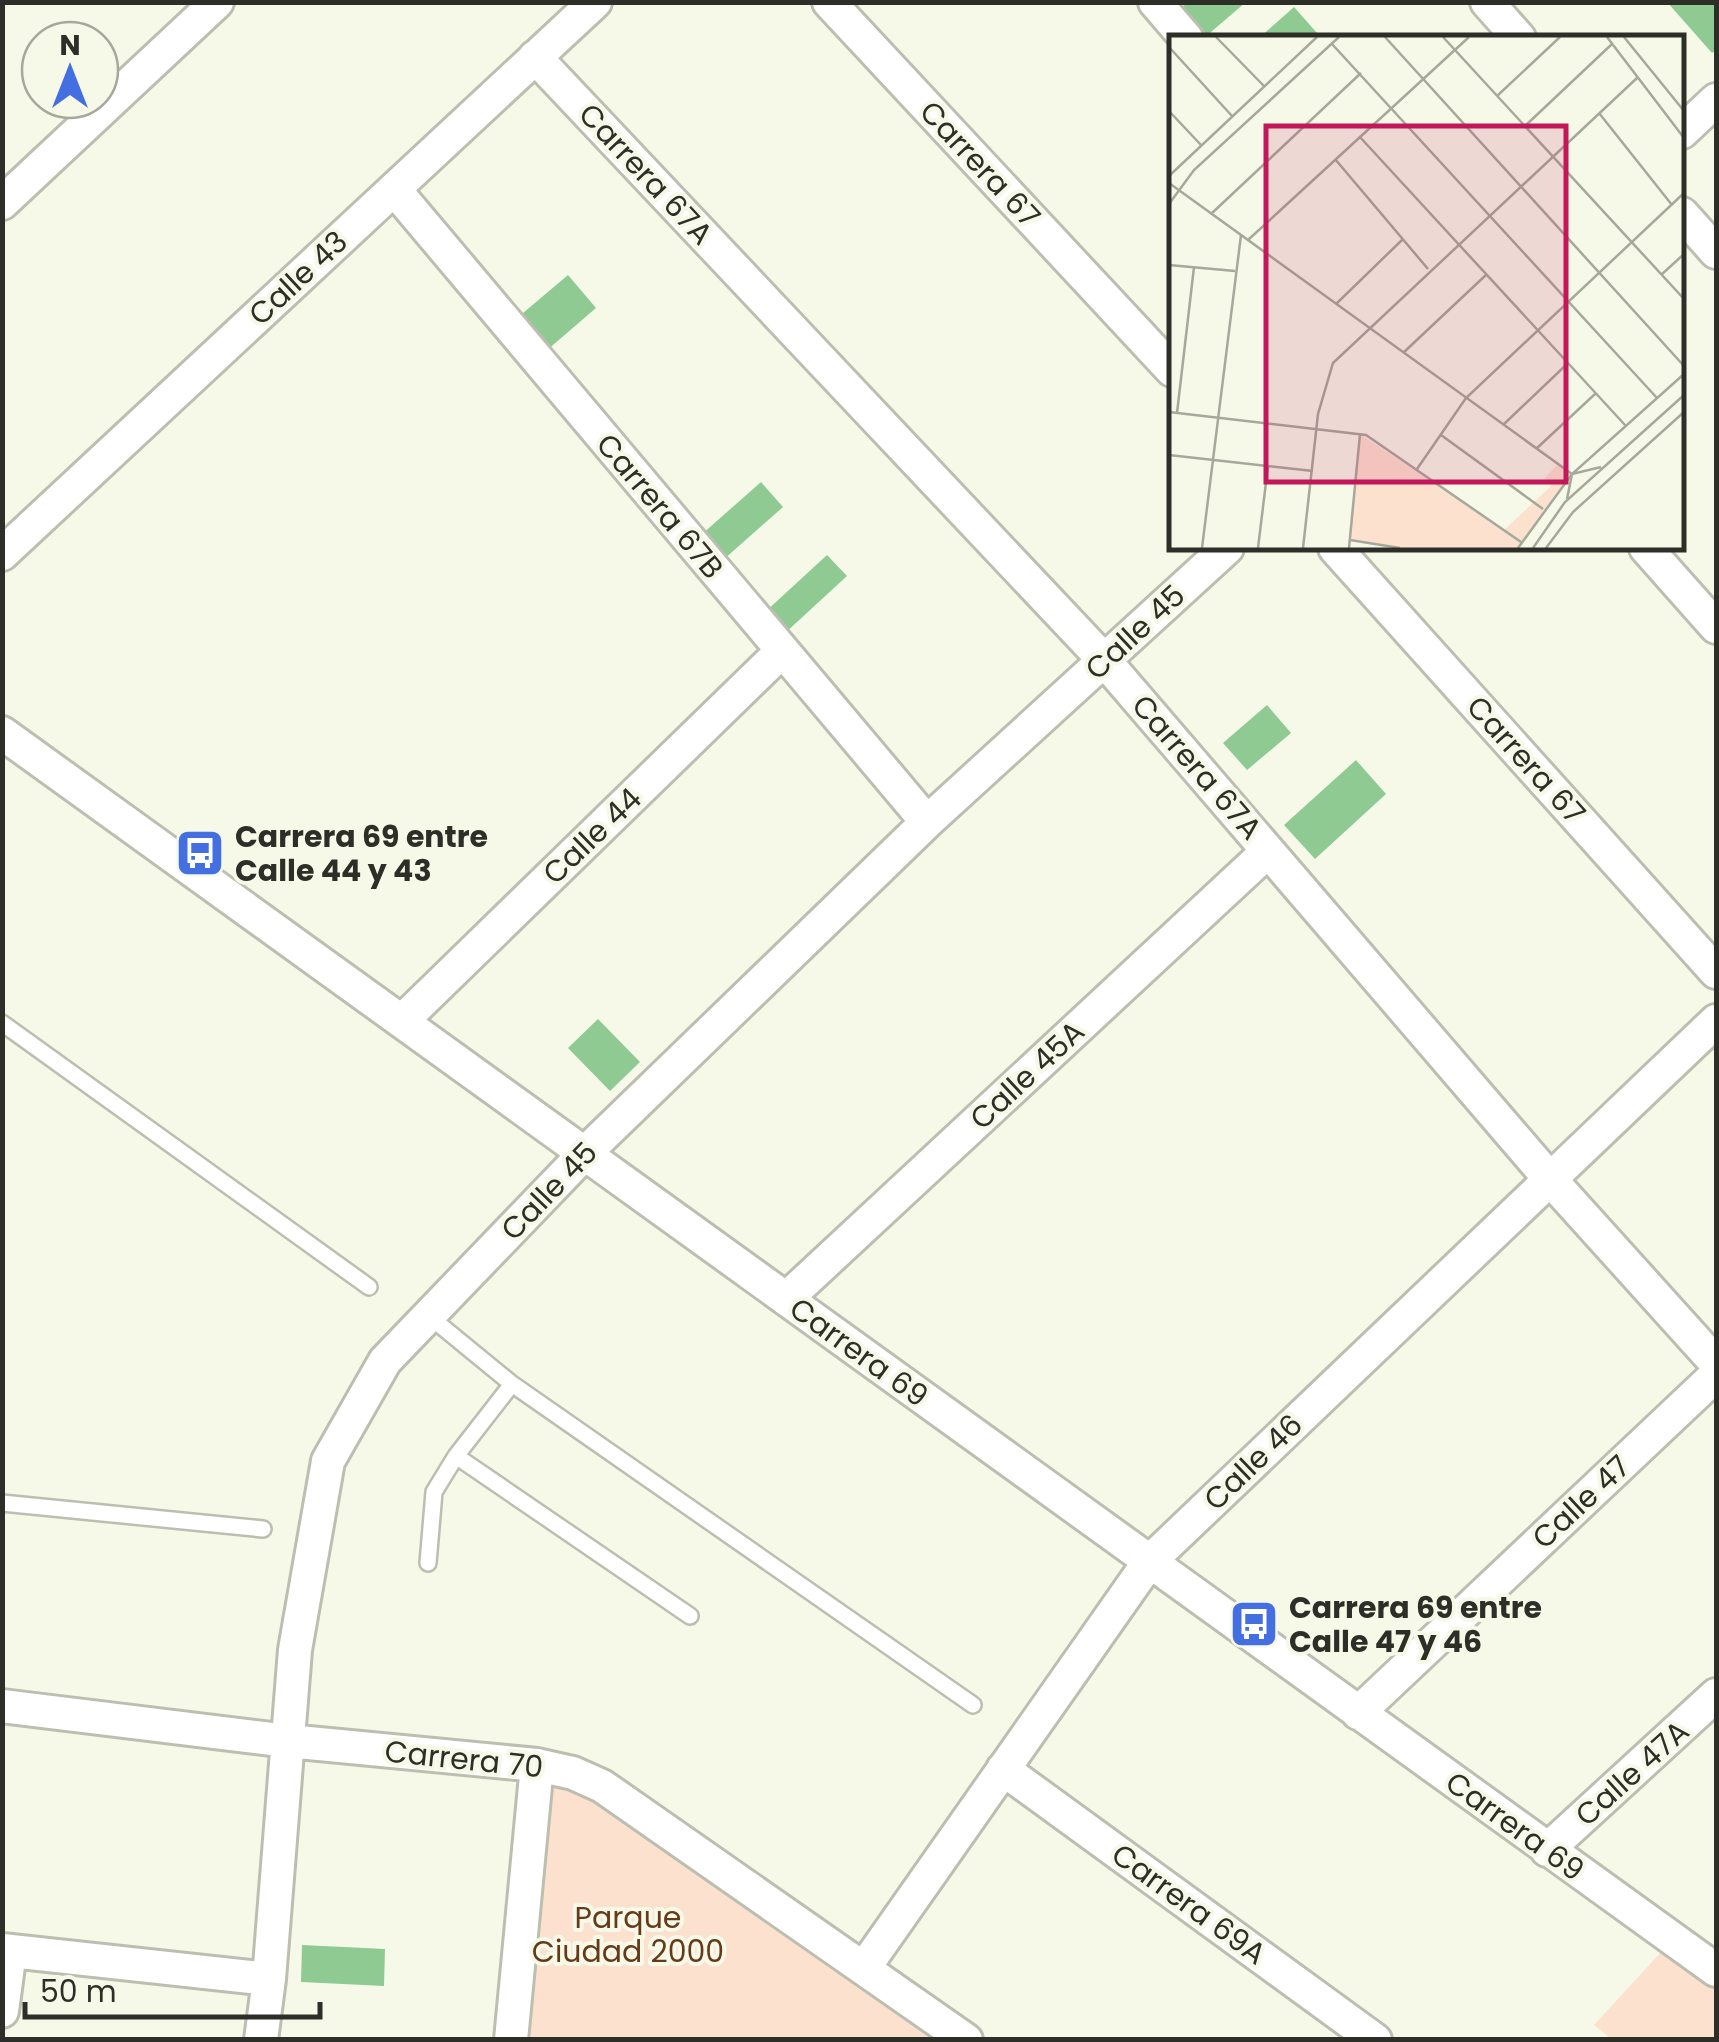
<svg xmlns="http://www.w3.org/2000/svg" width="1719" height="2042" viewBox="0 0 1719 2042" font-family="Poppins,sans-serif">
  <rect width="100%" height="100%" fill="#f6f9e8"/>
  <path fill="#fce1cf" d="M537,1765L573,1773L966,2040H511Z
    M1673,1939L1716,1970V2039H1611L1594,2025Z"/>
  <path fill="#8fca92" d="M1188,2H1246L1204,38H1194L1174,14Z
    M1667,2H1713L1716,7V50L1712,53Z
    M1294,7L1317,33L1312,38H1259Z
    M568,275L596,308L539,357L510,324Z
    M761,482L783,507L723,560L701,535Z
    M827,555L847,576L784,634L764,613Z
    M1267,705L1291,733L1247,770L1223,743Z
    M1356,760L1386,794L1315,859L1284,825Z
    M598,1019L640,1062L610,1091L568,1048Z
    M302,1945L385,1949L384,1986L301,1982Z"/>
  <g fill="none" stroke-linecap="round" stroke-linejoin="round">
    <g stroke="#bcbfaf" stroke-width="20">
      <path id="service" d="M2,1023L369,1287
        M429,1316L512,1384L973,1705
        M456,1456L690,1616
        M2,1503L263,1529
        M428,1563L434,1492L456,1456L512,1384"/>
    </g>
    <g stroke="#bcbfaf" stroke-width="38">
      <path id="minor" d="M829,2L1172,370
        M1155,2L1186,38
        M1487,2L1519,38
        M535,57L1104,660L1549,1178L1716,1363
        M1682,132L1716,100
        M394,189L927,822
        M2,203L217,2
        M1682,214L1716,252
        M1335,548L1716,972
        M1646,548L1716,627
        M2,554L595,2
        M2,733L1716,1970
        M402,1021L782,651
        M786,1299L1268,851
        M2,1706L288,1741L537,1765L573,1773L602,1786L966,2040
        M1358,1713L1716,1375
        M1003,1769L1375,2040
        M1547,1850L1716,1695
        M2,1950L269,1979
        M864,1968L1149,1562L1716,1021
        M2,2011L10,1951
        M261,2040L269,1979L295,1650L328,1461L385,1361L585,1153L927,822L1227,548
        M511,2040L537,1765"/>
    </g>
    <use href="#service" stroke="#fff" stroke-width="15"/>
    <use href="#minor" stroke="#fff" stroke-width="32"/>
  </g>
  <defs>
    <g id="bus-square" transform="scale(2.5)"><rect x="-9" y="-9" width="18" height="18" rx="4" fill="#436fe0" stroke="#f6f9e8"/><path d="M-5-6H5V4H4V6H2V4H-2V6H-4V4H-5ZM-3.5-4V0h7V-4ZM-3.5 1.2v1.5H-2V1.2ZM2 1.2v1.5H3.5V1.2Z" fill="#fff"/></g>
  </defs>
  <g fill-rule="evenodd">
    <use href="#bus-square" x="200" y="853"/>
    <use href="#bus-square" x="1254" y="1624"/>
  </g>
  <g text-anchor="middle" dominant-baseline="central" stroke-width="8" stroke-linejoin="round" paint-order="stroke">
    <g font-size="30" fill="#2d2e28" stroke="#f6f9e8">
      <text transform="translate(980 164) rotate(47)">Carrera 67</text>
      <text transform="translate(646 174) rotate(47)">Carrera 67A</text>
      <text transform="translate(298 278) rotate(-43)">Calle 43</text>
      <text transform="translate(660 506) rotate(50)">Carrera 67B</text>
      <text transform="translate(1135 632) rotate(-43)">Calle 45</text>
      <text transform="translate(1526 760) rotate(48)">Carrera 67</text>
      <text transform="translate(1197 767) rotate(49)">Carrera 67A</text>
      <text transform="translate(592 836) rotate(-44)">Calle 44</text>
      <text transform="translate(1027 1075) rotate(-43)">Calle 45A</text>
      <text transform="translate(549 1191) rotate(-46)">Calle 45</text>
      <text transform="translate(859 1352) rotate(36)">Carrera 69</text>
      <text transform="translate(1253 1462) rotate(-44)">Calle 46</text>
      <text transform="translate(1581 1502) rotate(-43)">Calle 47</text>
      <text transform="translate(464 1759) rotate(6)">Carrera 70</text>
      <text transform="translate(1632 1773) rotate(-42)">Calle 47A</text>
      <text transform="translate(1515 1826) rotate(36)">Carrera 69</text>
      <text transform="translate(1189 1904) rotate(36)">Carrera 69A</text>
    </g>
    <g font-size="30" font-weight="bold" fill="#2d2e28" stroke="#f6f9e8" text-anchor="start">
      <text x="235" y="836">Carrera 69 entre<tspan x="235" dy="34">Calle 44 y 43</tspan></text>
      <text x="1289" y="1607">Carrera 69 entre<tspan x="1289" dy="34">Calle 47 y 46</tspan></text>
    </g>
    <g font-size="30" fill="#663a18" stroke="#f6f9e8">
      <text x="628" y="1917">Parque<tspan x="628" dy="34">Ciudad 2000</tspan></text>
    </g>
  </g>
  <g transform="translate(1169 35)">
    <rect width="515" height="515" fill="#f6f9e8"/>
    <path d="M191,399L335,495L382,451L375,444L389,429L403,439L349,513H231L181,505Z" fill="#fce1cf"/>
    <path fill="none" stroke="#a6a89b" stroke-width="2.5" d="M47,2L95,51M216,2L515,331M274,2L515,264M438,2L515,103M455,2L515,76M163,9L488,363M0,12L63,81M328,61L391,2M0,76L32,110M430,78L503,170M356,91L443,9M190,101L456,390M166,124L259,234M0,141L148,2M0,148L403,439M0,169L25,135L170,2M42,179L192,38M79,205L300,2M0,230L66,236M492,240L515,219M167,269L233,205M234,318L318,239M0,377L197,400L352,507M8,378L25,232M334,390L397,330M272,400L374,474M367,414L426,359M0,420L144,436M248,434L297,363L515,158M398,464L403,439L432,432M181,505L231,513M33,513L72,200M89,513L99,431M134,513L149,379L164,328L468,43M180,513L191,399M349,513L403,439L515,339M364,513L396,467L515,360M377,513L404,477L515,377"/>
    <path fill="#c2185b" fill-opacity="0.15" stroke="#c2185b" stroke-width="5" d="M97,91H397V447H97Z"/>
    <rect width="515" height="515" fill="none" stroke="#2d2e28" stroke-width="5"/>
  </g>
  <rect width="1719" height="2042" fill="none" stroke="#2d2e28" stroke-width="10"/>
  <g transform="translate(70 70)"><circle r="48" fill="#f6f9e8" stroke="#a6a89b" stroke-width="2.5"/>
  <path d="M0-8L18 38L0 25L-18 38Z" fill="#436fe0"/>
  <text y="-15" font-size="28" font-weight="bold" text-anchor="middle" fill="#2d2e28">N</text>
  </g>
  <path d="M25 2002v15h295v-15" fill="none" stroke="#2d2e28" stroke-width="5"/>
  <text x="40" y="2002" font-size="30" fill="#2d2e28" stroke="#f6f9e8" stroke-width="8" paint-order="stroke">50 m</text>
</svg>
